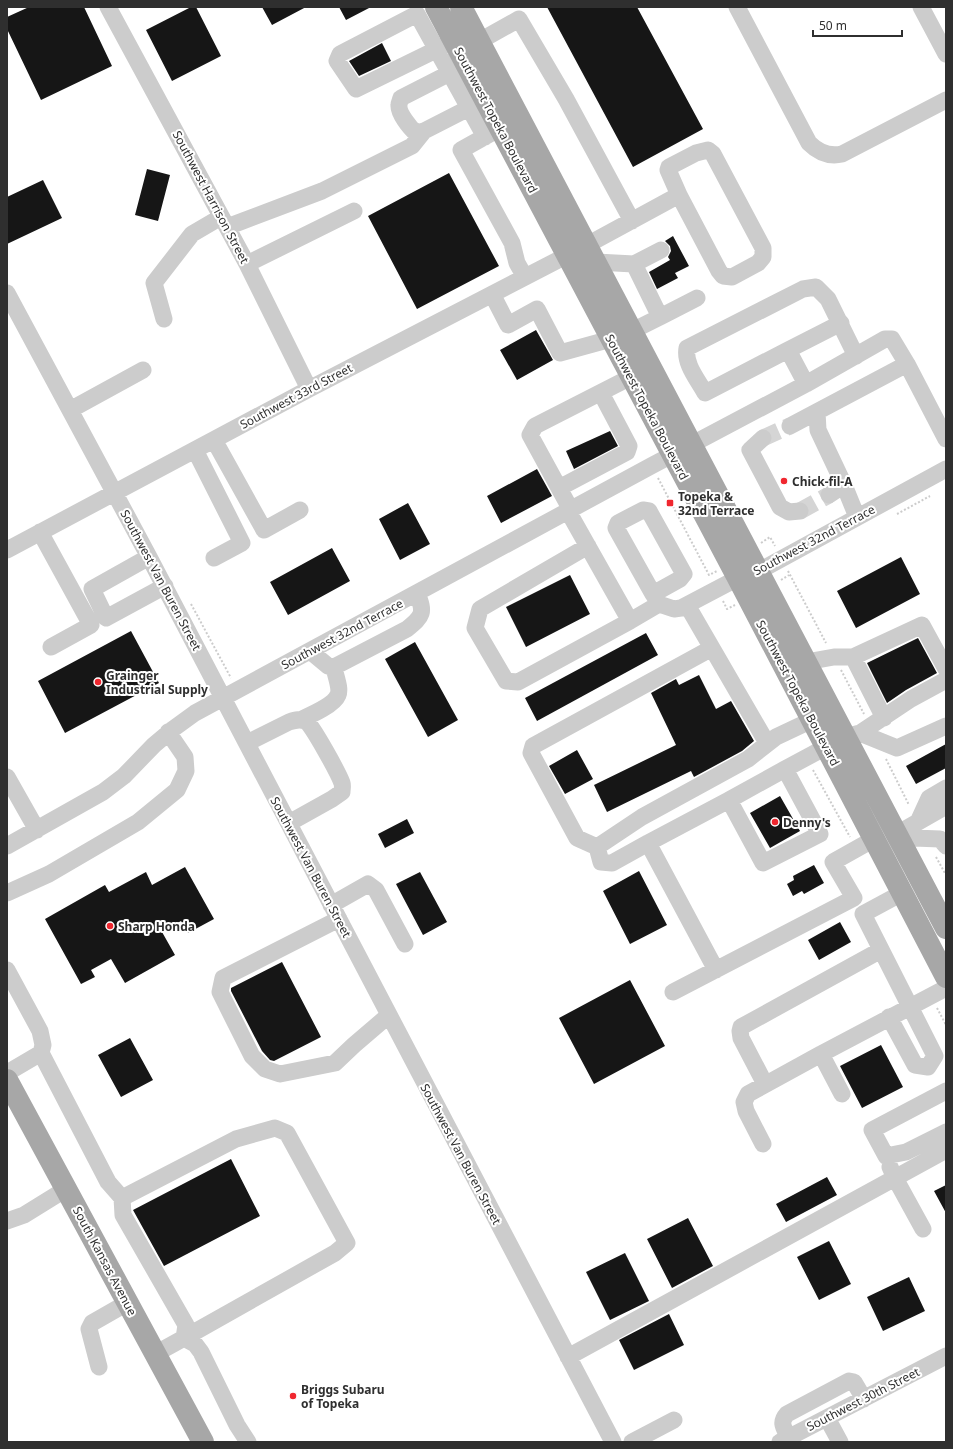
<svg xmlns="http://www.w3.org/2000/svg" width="953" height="1449" viewBox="0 0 953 1449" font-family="'Noto Sans',sans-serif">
  <rect width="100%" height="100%" fill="#fff"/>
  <path fill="#161616" d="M29,7H84L112,66L41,100L7,29V17Z
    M191,7H196L221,56L172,81L146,30Z
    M262,7H306L272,25Z
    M339,7H371L346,20Z
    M547,7H637L703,129L633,167Z
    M382,43L391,61L359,76L349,61Z
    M147,169L170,175L158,221L135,215Z
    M449,173L499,266L417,309L368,216Z
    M43,180L62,218L7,244V197Z
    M673,236L689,266L675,273L678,278L657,289L649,272L670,260L668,257L671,251L670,246L665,241Z
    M536,330L553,360L517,380L500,350Z
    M610,431L618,446L574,469L566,451Z
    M537,469L552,496L501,523L487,496Z
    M408,503L430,544L400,560L379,519Z
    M332,548L350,581L288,615L270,582Z
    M901,557L920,594L856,628L837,591Z
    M570,575L590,614L526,647L506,607Z
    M131,631L159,683L65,733L38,681Z
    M646,633L658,655L537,721L525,698Z
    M918,638L937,673L906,690L887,703L867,663Z
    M415,642L458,720L428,737L385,659Z
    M699,675L716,709L731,701L754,741L742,751L694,777L691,771L607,812L594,785L676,745L651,693L676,679L679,685Z
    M946,744V768L916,784L906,766Z
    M577,750L593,779L565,794L549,766Z
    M780,796L800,831L770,848L750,813Z
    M407,819L414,833L385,848L378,834Z
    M814,865L824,883L804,894L802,891L793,896L787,884L794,880L793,876Z
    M185,867L214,919L188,933L181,921L162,932L175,955L125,983L111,959L91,970L95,977L81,984L45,919L105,885L109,892L146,872L152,885Z
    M639,871L667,925L630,944L603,891Z
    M420,872L447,922L423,935L396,884Z
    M840,922L851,942L819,960L808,940Z
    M282,962L321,1037L274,1061L270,1060L262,1051L231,991V988Z
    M630,980L665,1046L594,1084L559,1018Z
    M130,1038L153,1080L121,1097L98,1055Z
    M881,1045L903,1087L862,1108L840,1066Z
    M231,1159L260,1216L164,1266L133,1210Z
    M827,1177L837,1195L786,1222L776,1204Z
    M946,1185V1213L934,1191Z
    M688,1218L713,1266L672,1288L647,1239Z
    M829,1241L851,1284L819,1300L797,1257Z
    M625,1253L649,1301L610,1320L586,1272Z
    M909,1277L925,1311L883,1331L867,1297Z
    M669,1314L684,1345L634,1370L619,1340Z"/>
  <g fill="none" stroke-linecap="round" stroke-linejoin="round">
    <path stroke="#d5d5d5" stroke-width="17" stroke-dasharray="17 8" stroke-linecap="butt" d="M763,438L790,426
      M800,511L829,495"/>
    <path stroke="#ccc" stroke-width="2" stroke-dasharray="2 2" stroke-linecap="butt" d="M658,478L709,575L717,571
      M897,514L930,496
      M761,543L770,537L775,546
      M788,571L826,643
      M781,580L789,575
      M723,601L727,609L735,605
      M191,604L231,678
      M841,670L864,714
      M886,759L909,805
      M813,770L850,837
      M936,857L946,875
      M937,1008L946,1025"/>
    <path stroke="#ccc" stroke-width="17" d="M108,7L247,264L309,389
      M737,7L809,143C818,152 829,157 842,154L946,100
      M921,7L946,54
      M454,41L356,89L337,61L340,54L417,14L485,137
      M469,47L519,19L566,99L632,221
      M450,73L401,98C400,101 399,103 399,105C398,113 410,128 416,133L424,131L469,108
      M495,131L461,150L512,243L517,263L525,277
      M227,227L322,191L412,146L424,131
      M596,262L634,264L660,317L632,331
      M247,264L354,211
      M634,264L661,250
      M7,293L149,557L613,1442
      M492,294L508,325L537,309L560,353L611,339
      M660,317L697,298
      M164,319L154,283L192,234L221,217
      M788,350L841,323
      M806,384L788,350L705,393C698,380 684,364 687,348L803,289L816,287L828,299L856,356
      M70,410L143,370
      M817,412L818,430L844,485L857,517
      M790,426L907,364
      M763,438L750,450L780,507L789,512L800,511
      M214,440L264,530L300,510
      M195,450L242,543L214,558
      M559,488L627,452L629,446L601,393
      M829,495L844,485
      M571,510L530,435L535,426L631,377
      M568,511L630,621L518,682L506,681L475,628L480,609L588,546
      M40,532L91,625L51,647
      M7,550L309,389L587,245L679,195L719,271L723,276L732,277L758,263L763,257V248L713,154L708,150L696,153L669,167L668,170L679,195
      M149,557L92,589L106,618L165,586
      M659,604L674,609L681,608L738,578L759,571L946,469
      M687,605L767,743
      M630,621L659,604L653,594L680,579L684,574L649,511L643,510L618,523L616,528L653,594
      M310,651L328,666L334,667L407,629C423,616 425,613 417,593
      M853,657L884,718
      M806,662L834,657H853L922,625L946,669
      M302,719C311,715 334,705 338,695C341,688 335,675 334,667
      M860,733L897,748L946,726
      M845,737L860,733L911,699L946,680
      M247,743L289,722C295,720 301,718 307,722C314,729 338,772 342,783C343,786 342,789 342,792L332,799L289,823
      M7,777L37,830
      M729,800L785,769
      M918,822L929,798L946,788
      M897,834L946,806
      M648,843L612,863L601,862L597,847L642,817L748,759L776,737L812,720
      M901,843L914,838L940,839L946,846
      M7,846L103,792L124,776L154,745L173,729L195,713L651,466L806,384L885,339H892L907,364L946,439
      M597,847L577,838L531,753L533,746L712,648
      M7,893L49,874L138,822L177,790L186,771L185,757L168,732
      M331,905L368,884L376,890L405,944
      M339,919L223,978L220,992L252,1056L265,1069L280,1074L335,1063L354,1045L389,1015
      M7,970L40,1031L43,1045L41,1053L7,1073
      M716,970L648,843L729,800L763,863L820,834L785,769L826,747
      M673,992L854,898L833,862L874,839
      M889,1017L915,1065L928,1067L935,1056L863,914L902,893
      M41,1053L108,1182L122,1198
      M765,1084L741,1038L740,1031L741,1027L881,950
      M946,1091L872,1130L886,1156L906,1152L946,1132
      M842,1094L821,1054L946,988
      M275,1128L287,1133L347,1243L335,1253L184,1338L186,1325L123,1215L122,1198L236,1139Z
      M763,1144L746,1111L744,1102L748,1094L821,1054
      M890,1167L895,1178L923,1229
      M7,1221L24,1215L66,1189
      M155,1354L184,1338L195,1344L201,1352L237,1425L248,1442
      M568,1357L946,1150
      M99,1367L89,1329L92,1323L127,1303
      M827,1418L840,1442
      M789,1438C784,1428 779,1423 787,1414L849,1381L854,1382L864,1399
      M632,1442L674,1420
      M780,1442L946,1356"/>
    <path stroke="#a7a7a7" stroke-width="22" d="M436,7L738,578L946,977
      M461,7L946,928
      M7,1080L203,1442"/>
  </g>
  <g fill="#f0272f" stroke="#fff" stroke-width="1.5">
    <circle cx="784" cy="481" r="4"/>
    <rect x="666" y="499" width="8" height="8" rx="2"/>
    <circle cx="98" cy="682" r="4"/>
    <circle cx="775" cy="822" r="4"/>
    <circle cx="110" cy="926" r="4"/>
    <circle cx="293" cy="1396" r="4"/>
  </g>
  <g text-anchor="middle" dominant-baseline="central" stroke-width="4" stroke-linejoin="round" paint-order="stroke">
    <g font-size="12" fill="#2f2f2f" stroke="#fff">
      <text transform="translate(496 120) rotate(62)">Southwest Topeka Boulevard</text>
      <text transform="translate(211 197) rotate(62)">Southwest Harrison Street</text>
      <text transform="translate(296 396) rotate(-28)">Southwest 33rd Street</text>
      <text transform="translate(647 407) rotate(62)">Southwest Topeka Boulevard</text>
      <text transform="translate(814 540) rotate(-28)">Southwest 32nd Terrace</text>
      <text transform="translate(161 580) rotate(62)">Southwest Van Buren Street</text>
      <text transform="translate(342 634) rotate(-28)">Southwest 32nd Terrace</text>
      <text transform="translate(798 693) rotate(62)">Southwest Topeka Boulevard</text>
      <text transform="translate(311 867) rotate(62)">Southwest Van Buren Street</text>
      <text transform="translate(461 1154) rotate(62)">Southwest Van Buren Street</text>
      <text transform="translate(105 1261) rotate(62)">South Kansas Avenue</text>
      <text transform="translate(863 1399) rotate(-27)">Southwest 30th Street</text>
    </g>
    <g font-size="12" font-weight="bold" fill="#2f2f2f" stroke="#fff" text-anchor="start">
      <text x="792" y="481">Chick-fil-A</text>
      <text x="678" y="496">Topeka &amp;<tspan x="678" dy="14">32nd Terrace</tspan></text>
      <text x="106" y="675">Grainger<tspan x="106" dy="14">Industrial Supply</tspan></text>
      <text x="783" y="822">Denny's</text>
      <text x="118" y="926">Sharp Honda</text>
      <text x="301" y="1389">Briggs Subaru<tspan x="301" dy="14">of Topeka</tspan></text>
    </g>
  </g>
  <rect width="953" height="1449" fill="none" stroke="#2f2f2f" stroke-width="16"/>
  <path d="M813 30v6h89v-6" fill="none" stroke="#2f2f2f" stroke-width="2"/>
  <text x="819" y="30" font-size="12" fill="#2f2f2f" stroke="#ffffff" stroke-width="3" paint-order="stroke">50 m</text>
</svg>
